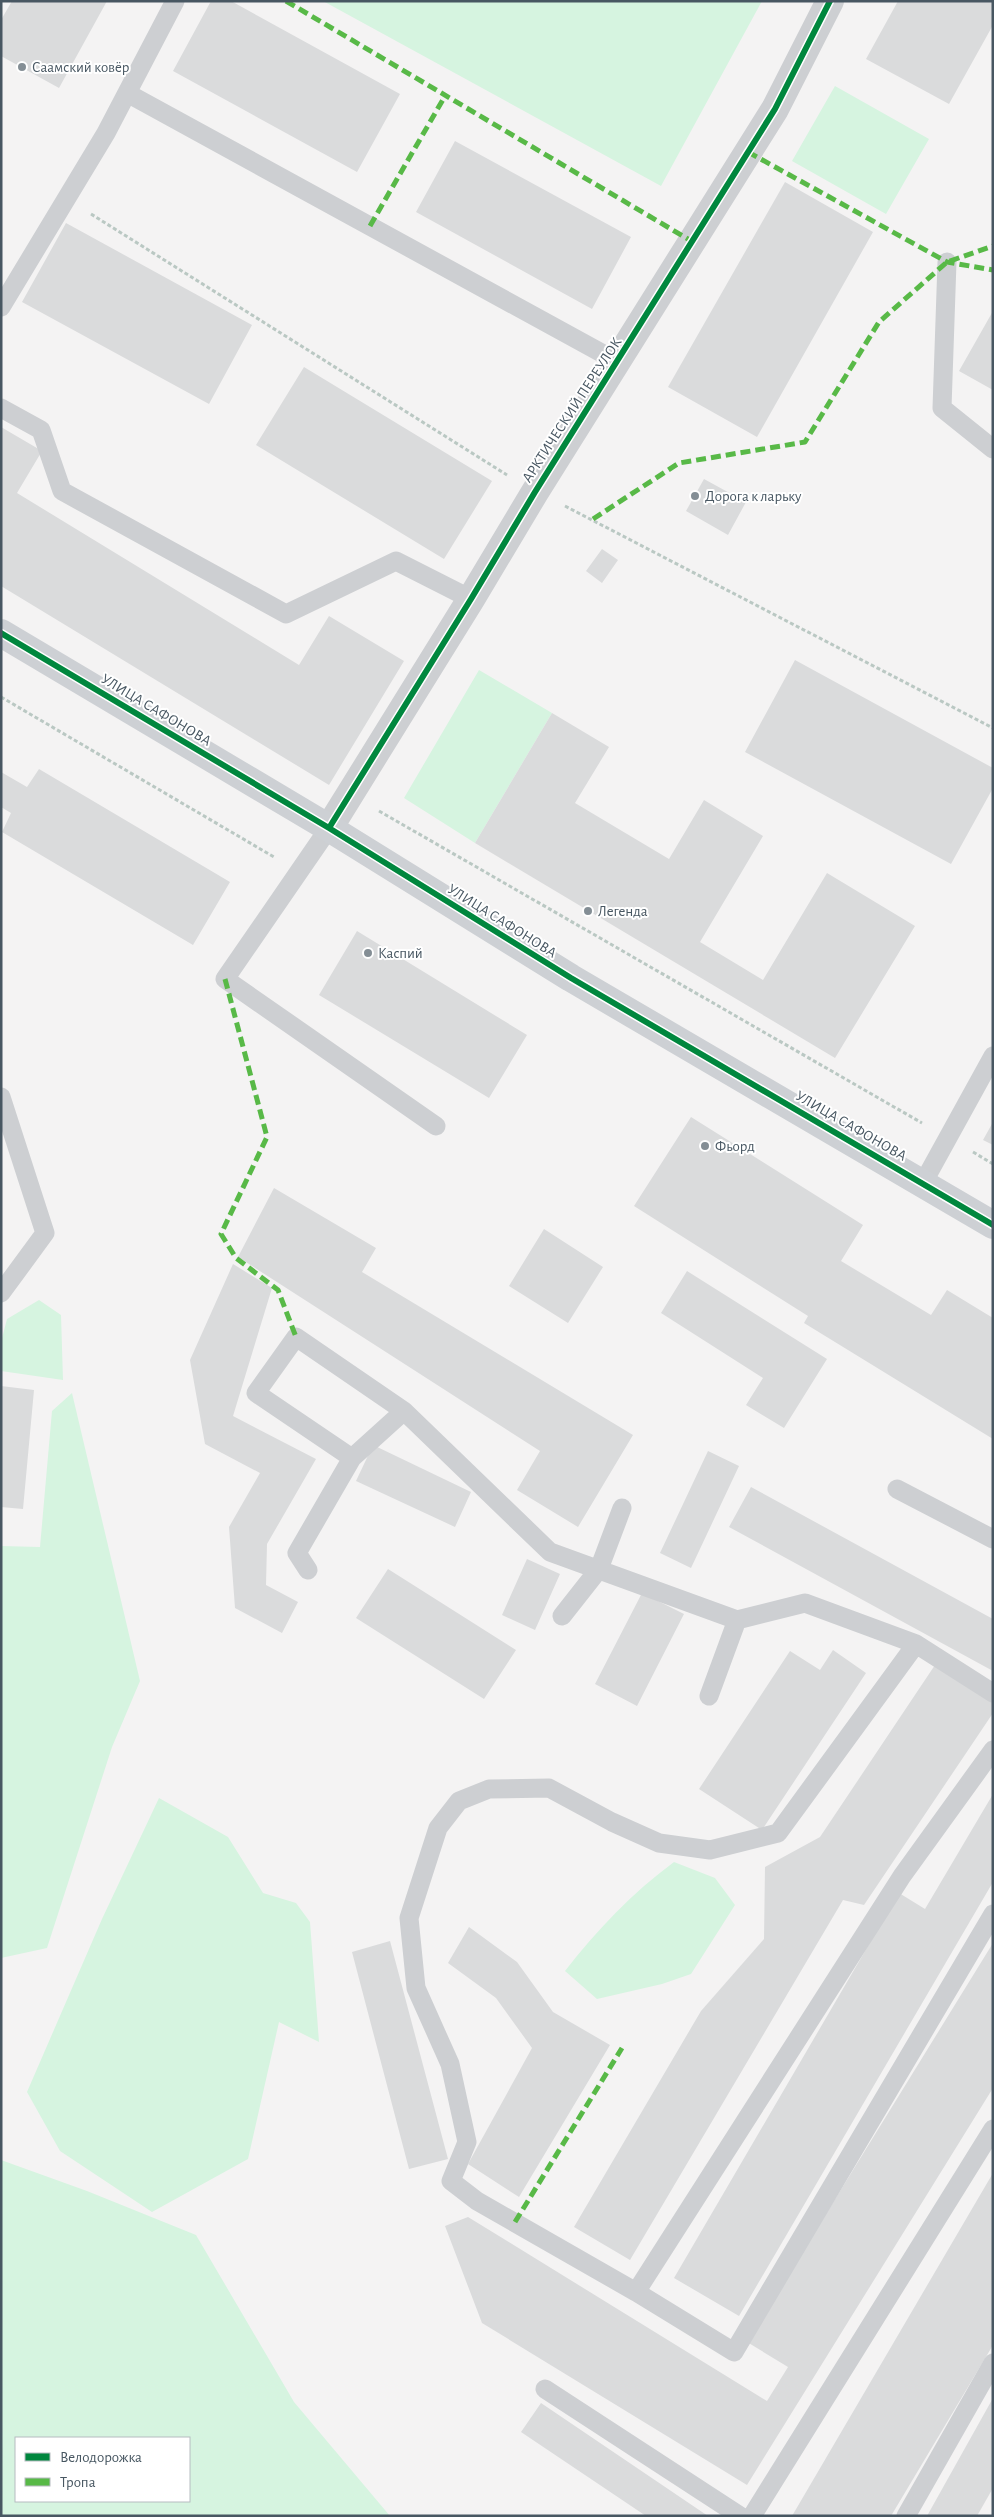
<svg xmlns="http://www.w3.org/2000/svg" width="994" height="2517" viewBox="0 0 994 2517" font-family="'Alegreya Sans',sans-serif">
  <rect width="100%" height="100%" fill="#f4f3f3"/>
  <path fill="#d6f4e0" fill-rule="evenodd" d="M323,1H762L661,186Z
    M835,86L929,139L886,214L792,161Z
    M479,670L552,713L475,843L404,798Z
    M39,1300L61,1315L63,1380L1,1371V1342L7,1319Z
    M72,1393L140,1681L112,1747L47,1948L1,1958V1546L40,1547L52,1411Z
    M159,1798L228,1837L263,1893L296,1903L310,1922L319,2042L279,2022L248,2159L152,2212L60,2151L27,2092L102,1919Z
    M674,1862L715,1878L735,1905L691,1974L662,1984L597,1999L565,1971C597,1930 632,1893 674,1862Z
    M1,2160L87,2191L196,2235L294,2402L390,2516H1ZM189,2438V2501H16V2438Z"/>
  <path fill="#dadbdc" d="M12,1H107L59,88L1,56V20Z
    M211,1H231L400,94L357,172L173,71Z
    M898,1H993V25L949,104L866,59Z
    M455,141L631,237L592,309L416,212Z
    M785,182L873,232L757,437L668,387Z
    M66,223L252,325L209,404L22,302Z
    M993,311V390L959,371Z
    M304,367L492,481L444,559L256,445Z
    M1,427L42,451L17,493L299,665L329,616L404,661L329,785L1,586Z
    M704,479L746,502L728,535L686,511Z
    M602,549L618,560L602,583L586,571Z
    M795,660L993,768V788L951,864L745,752Z
    M552,713L609,747L575,803L669,859L704,800L763,836L700,942L763,980L827,873L915,926L835,1058L475,843Z
    M39,769L230,882L193,945L2,832L11,813L1,807V772L27,787Z
    M357,931L527,1035L489,1098L319,995Z
    M691,1117L863,1225L841,1261L931,1315L947,1290L993,1318V1439L804,1323L808,1316L634,1206Z
    M993,1122V1145L983,1140Z
    M274,1188L376,1248L362,1272L633,1435L578,1527L517,1490L540,1451L238,1257Z
    M544,1229L603,1267L568,1323L509,1286Z
    M233,1264L272,1288L233,1416L316,1459L267,1544L266,1585L298,1602L282,1633L235,1608L229,1527L260,1473L205,1444L190,1360Z
    M687,1271L827,1359L784,1428L746,1405L763,1378L661,1313Z
    M1,1386L34,1390L23,1509L1,1507Z
    M373,1445L471,1492L455,1527L356,1481Z
    M708,1451L739,1466L691,1568L660,1553Z
    M751,1487L993,1619V1671L729,1527Z
    M527,1559L560,1574L535,1630L502,1615Z
    M388,1569L516,1650L484,1699L356,1618Z
    M642,1593L684,1614L637,1706L595,1684Z
    M833,1650L866,1673L762,1830L699,1789L790,1651L820,1670Z
    M937,1662L993,1702V1713L864,1905L843,1900L630,2260L574,2227L701,2011L764,1939L765,1867L820,1837Z
    M993,1794V1882L739,2316L674,2278L899,1893L925,1909Z
    M469,1927L517,1962L553,2012L610,2045L519,2197L468,2164L532,2048L496,1998L448,1963Z
    M390,1941L448,2159L409,2169L352,1952Z
    M993,1943V2088L747,2485L482,2323L445,2226L468,2217L767,2401L788,2367L747,2342Z
    M993,2173V2345L891,2516H792Z
    M993,2398V2488L977,2516H927Z
    M541,2403L708,2516H646L521,2432Z"/>
  <g fill="none" stroke-linecap="round" stroke-linejoin="round">
    <path stroke="#bac8c3" stroke-width="3" stroke-dasharray="4 2.5" stroke-linecap="butt" d="M91,214L507,475
      M565,506L993,728
      M1,697L274,857
      M379,811L922,1123
      M973,1152L993,1164"/>
    <path stroke="#cdcfd2" stroke-width="19" d="M127,93L618,362
      M947,262L942,408L993,449
      M1,307L106,133L175,1
      M1,408L41,430L62,491L286,614L396,561L471,599
      M329,828L225,979L436,1126
      M1,1097L45,1233L1,1293
      M923,1183L993,1056
      M352,1458L404,1411
      M897,1489L993,1539
      M308,1570L297,1553L352,1458L256,1393L296,1337L404,1411L550,1552L737,1620L805,1603L916,1644L993,1693
      M562,1616L599,1569L622,1508
      M916,1644L778,1833L710,1850L659,1843L612,1822L549,1788L489,1789L459,1801L438,1828L409,1918L416,1988L450,2064L467,2142L451,2181L477,2201L636,2292L734,2352L993,1914
      M709,1696L737,1620
      M636,2292L902,1876L993,1750
      M545,2389L740,2516
      M752,2516L993,2129
      M906,2516L993,2363"/>
    <path stroke="#cdcfd2" stroke-width="28" d="M329,828L471,599L535,492L775,109L830,1"/>
    <path stroke="#cdd0d4" stroke-width="28" d="M1,633L329,828L571,978L993,1225"/>
    <path stroke="#58b947" stroke-width="5" stroke-dasharray="10 5" stroke-linecap="butt" d="M286,1L693,242
      M748,152L947,262L993,270
      M370,226L445,96
      M593,519L679,463L805,442L879,322L947,262L993,246
      M225,979L267,1137L221,1234L236,1258L278,1290L296,1337
      M515,2222L622,2048"/>
    <g stroke="#fff" stroke-width="9">
      <path id="cycleway" d="M1,633L329,828L571,978L993,1225
        M329,828L471,599L535,492L775,109L830,1"/>
    </g>
    <use href="#cycleway" stroke="#00873e" stroke-width="6"/>
  </g>
  <g fill="#848e95" stroke="#fff" stroke-width="2">
    <circle cx="22" cy="67" r="5"/>
    <circle cx="695" cy="496" r="5"/>
    <circle cx="588" cy="911" r="5"/>
    <circle cx="368" cy="953" r="5"/>
    <circle cx="705" cy="1146" r="5"/>
  </g>
  <g text-anchor="middle" dominant-baseline="central" stroke-width="4" stroke-linejoin="round" paint-order="stroke">
    <g font-size="15" fill="#485762" stroke="#fff" text-anchor="start">
      <text x="32" y="67">Саамский ковёр</text>
      <text x="705" y="496">Дорога к ларьку</text>
      <text x="598" y="911">Легенда</text>
      <text x="378" y="953">Каспий</text>
      <text x="715" y="1146">Фьорд</text>
    </g>
    <g font-size="15" fill="#485762" stroke="#fff">
      <text transform="translate(572 410) rotate(-57)">АРКТИЧЕСКИЙ ПЕРЕУЛОК</text>
      <text transform="translate(156 710) rotate(31)">УЛИЦА САФОНОВА</text>
      <text transform="translate(502 921) rotate(32)">УЛИЦА САФОНОВА</text>
      <text transform="translate(851 1126) rotate(30)">УЛИЦА САФОНОВА</text>
    </g>
  </g>
  <rect width="994" height="2517" fill="none" stroke="#485762" stroke-width="5"/>
  <rect x="15" y="2437" width="175" height="65" fill="#ffffff" stroke="#b6bcc0"/>
  <rect x="25" y="2453" width="25" height="8" fill="#00873e" stroke="#b6bcc0"/>
  <text x="60" y="2462" font-size="15" fill="#485762">Велодорожка</text>
  <rect x="25" y="2478" width="25" height="8" fill="#58b947" stroke="#b6bcc0"/>
  <text x="60" y="2487" font-size="15" fill="#485762">Тропа</text>
</svg>
